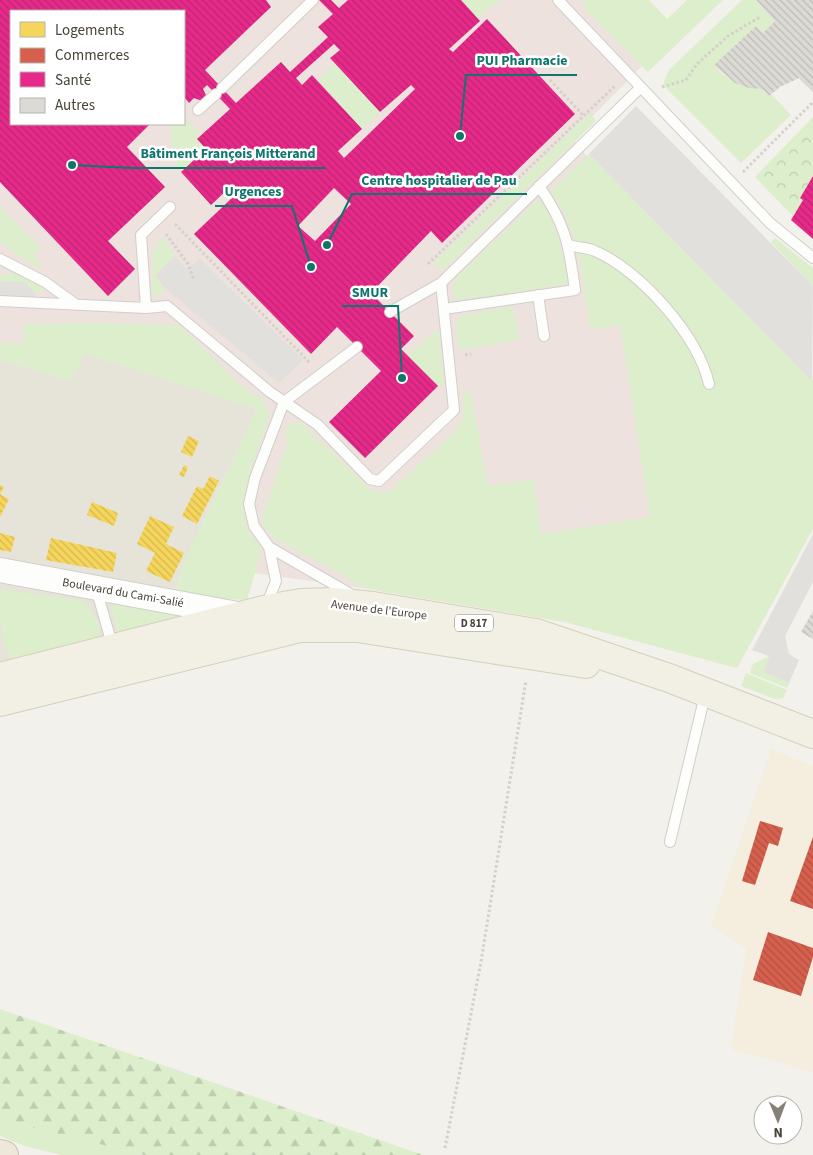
<svg xmlns="http://www.w3.org/2000/svg" width="813" height="1155" viewBox="0 0 813 1155" font-family="'Source Sans 3',sans-serif">
  <defs>
    <pattern id="forest-firs" width="22" height="20" patternUnits="userSpaceOnUse" patternTransform="scale(1.25)"><rect width="22" height="20" fill="#dceecc"/><path d="M5 1l3.5 6h-7zM16 11l3.5 6h-7z" fill="#becdb0"/></pattern>
    <pattern id="park-crowns" width="20" height="18" patternUnits="userSpaceOnUse" patternTransform="scale(1.25)"><rect width="20" height="18" fill="#dceecc"/><path d="M2 6a3 3 0 1 1 6 0M12 15a3 3 0 1 1 6 0" fill="none" stroke="#becdb0"/></pattern>
    <pattern id="homes-back-hatch" width="6" height="6" patternUnits="userSpaceOnUse" patternTransform="scale(1.25)"><rect width="6" height="6" fill="#f6d55c"/><path d="M-1 5l2 2M0 0l6 6M5-1l2 2" fill="none" stroke="#d4b851"/></pattern>
    <pattern id="shops-back-hatch" width="6" height="6" patternUnits="userSpaceOnUse" patternTransform="scale(1.25)"><rect width="6" height="6" fill="#d6604d"/><path d="M-1 5l2 2M0 0l6 6M5-1l2 2" fill="none" stroke="#b05141"/></pattern>
    <pattern id="health-back-hatch" width="6" height="6" patternUnits="userSpaceOnUse" patternTransform="scale(1.25)"><rect width="6" height="6" fill="#e7298a"/><path d="M-1 5l2 2M0 0l6 6M5-1l2 2" fill="none" stroke="#bd2572"/></pattern>
    <pattern id="building-back-hatch" width="6" height="6" patternUnits="userSpaceOnUse" patternTransform="scale(1.25)"><rect width="6" height="6" fill="#dcdad4"/><path d="M-1 5l2 2M0 0l6 6M5-1l2 2" fill="none" stroke="#bebcb7"/></pattern>
  </defs>
  <rect width="100%" height="100%" fill="#f2f1ec"/>
  <path fill="#e6e4d9" d="M85,353L257,409L184,563L164,626L0,666V360L70,381Z"/>
  <path fill="#f5eedf" d="M771,749L813,766V1072L731,1049L746,949L711,926Z"/>
  <path fill="#ede2dd" fill-rule="evenodd" d="M0,0H585V10L642,66L572,137L742,359L813,528L737,668L565,622L368,589L184,563L257,409L85,353L70,381L0,360ZM11,11H184V124H11Z"/>
  <path fill="#dceecc" d="M461,0H501L477,18Z
    M585,0H649L667,19L687,0H723L648,72L585,10Z
    M742,0H756L775,21L763,33L756,26L714,65C727,81 743,87 763,89L769,96L771,94L791,115L741,163L664,86V81L669,70Z
    M335,63L380,112L362,129L317,80Z
    M590,113L596,121L442,271L433,263Z
    M184,117L201,135L197,139L206,149L181,172C171,163 170,137 171,124H184Z
    M589,154L813,380V528L737,668L565,622L368,589L274,538L265,528L262,519L288,440L283,435L289,424L301,422L369,489L380,493L392,490L451,435L463,419V393L471,392L488,486L533,479L542,534L650,517L620,325L591,329C582,285 580,227 550,191Z
    M539,199C559,225 563,253 568,284L458,300L455,298L452,286L456,277Z
    M0,206L41,247L35,253L42,270L0,243Z
    M163,236L175,256L155,275L166,289L158,297L152,294L153,251Z
    M775,238L813,268V286L771,242Z
    M12,272L25,279L34,278L45,292H34L25,282H0V273L5,276Z
    M513,306L519,340L459,350L455,323L460,316Z
    M97,323L179,325L244,388L263,399L269,415L246,486L243,510L247,529L262,548L247,600L173,597L184,563L257,409L85,353L70,381L0,360V342L24,343V324Z
    M438,328L445,384L438,386L407,356Z
    M4,590L84,601L98,621L99,639L15,664C0,644 0,617 0,591Z
    M113,604L186,615L187,622L119,639L111,607Z
    M769,656L764,672L789,683L787,688L750,673L753,664Z
    M746,673L787,690L783,698L775,699L741,686Z
    M0,1116L30,1127L144,1155H61L25,1146L0,1136Z"/>
  <path fill="url(#forest-firs)" d="M0,1009L423,1155H144L30,1127L0,1116Z"/>
  <path fill="url(#park-crowns)" d="M813,117V176L800,198L803,200L793,216L755,177Z"/>
  <path fill="#e2e0dc" d="M636,106L813,286L812,381L589,154Z
    M175,256L186,269L200,259L303,360L279,383L166,289L155,275Z
    M0,282H25L34,292L33,302L0,301Z
    M813,534V582L785,636L789,654L799,660L789,683L764,672L769,656L752,650Z"/>
  <path fill="url(#homes-back-hatch)" d="M188,436L199,441L192,457L181,452Z
    M184,465L188,467L184,477L179,475Z
    M210,476L219,481L197,524L182,516L197,486L203,489Z
    M0,485L4,487L0,494L9,499L0,517Z
    M92,502L118,513L114,526L87,515Z
    M150,516L174,527L166,544L184,553L170,582L146,571L155,553L137,544Z
    M0,533L15,537L11,552L0,550Z
    M51,538L117,553L113,572L46,560Z"/>
  <path fill="url(#shops-back-hatch)" d="M760,821L783,828L778,846L769,843L755,885L742,881Z
    M813,837V909L790,901Z
    M768,932L813,948V957L801,996L753,980Z"/>
  <path fill="url(#health-back-hatch)" fill-rule="evenodd" d="M0,0H266L271,7L205,70L236,103L281,62L290,72L328,37L318,27L333,14L319,0H331L339,8L348,0H461L480,21L449,49L453,52L487,19L575,114L442,243L431,231L371,293L414,336L401,349L438,386L365,458L329,422L381,371L337,327L311,354L194,234L233,197L227,190L211,205L181,172L206,149L197,139L230,109L207,85L203,89L206,95L202,101L194,98L189,103L184,97V11H11V124H150L127,147L165,187L108,241L135,269L108,296L0,182ZM334,44L340,50L330,58L380,112L411,85L415,89L344,158L338,151L362,129L312,75L302,85L296,78ZM334,188L351,204L315,241L298,226Z
    M813,176V239L791,220L803,200L800,198Z"/>
  <path fill="url(#building-back-hatch)" d="M756,0H813V92L799,78L780,87L769,96L763,89L749,88L735,83L714,65L756,26L763,33L775,21Z
    M813,611V639L801,632Z"/>
  <g fill="none" stroke-linecap="round" stroke-linejoin="round">
    <g stroke="#d0cfc9" stroke-width="12">
      <path id="service" d="M558,0L770,223L813,258
        M222,88L313,0
        M198,110L216,94
        M569,245C577,248 587,247 595,251C641,271 698,336 709,384
        M0,259L45,282L74,303
        M538,295L544,336
        M0,301L146,308L167,306L270,392L318,425L370,479L379,481L454,410L441,283L640,88
        M146,308L141,235L170,207
        M444,309L575,290C569,245 566,225 539,186
        M390,312L441,283
        M96,588L113,648
        M354,596L269,547L254,526L249,504L255,478L284,402L357,347
        M266,606L276,581L269,547
        M670,842L705,695"/>
    </g>
    <g stroke="#d0cfc9" stroke-width="26">
      <path id="tertiary" d="M0,570L243,615"/>
    </g>
    <g stroke="#d5d0b9" stroke-width="30">
      <path id="primary" d="M0,677L272,608L301,603L333,602L373,606L536,633L669,678L813,734
        M0,702L300,628H358L586,664"/>
    </g>
    <g stroke="#cbc2a6" stroke-width="30">
      <path id="motorway" d="M0,1154L4,1155"/>
    </g>
    <path stroke="#d2d1ca" stroke-width="3" stroke-dasharray="2.5 2.5" stroke-linecap="butt" d="M550,80L584,116
      M662,87L686,80L697,64L728,36L760,17
      M743,172L812,103
      M175,224L310,363
      M166,234L188,264L194,280
      M428,264L616,85
      M465,355L471,354
      M445,1148L481,962L526,680"/>
    <use href="#service" stroke="#fdfdfc" stroke-width="10"/>
    <use href="#tertiary" stroke="#fdfdfc" stroke-width="24"/>
    <use href="#primary" stroke="#f2efe4" stroke-width="28"/>
    <use href="#motorway" stroke="#ede8da" stroke-width="28"/>
  </g>
  <g text-anchor="middle" dominant-baseline="central" stroke-width="5" stroke-linejoin="round" paint-order="stroke">
    <rect fill="#fff" stroke="#807c73" stroke-width="1" x="455" y="614.5" width="38" height="17" rx="4"/>
    <g font-size="11" font-weight="bold" fill="#4a4437">
      <text x="474" y="623">D 817</text>
    </g>
    <g font-size="12" fill="#4a4437" stroke="#fff">
      <text transform="translate(123 593) rotate(10)">Boulevard du Cami-Salié</text>
      <text transform="translate(379 610) rotate(7)">Avenue de l'Europe</text>
    </g>
  </g>
  <path fill="none" stroke="#0f766e" stroke-width="2" d="M460 136L466 75H577M72 165L131 168H326M327 245L352 194H527M311 267L292 206H215M402 378L398 306H342"/>
  <g fill="#0f766e" stroke="#fff" stroke-width="2">
    <circle cx="460" cy="136" r="5"/>
    <circle cx="72" cy="165" r="5"/>
    <circle cx="327" cy="245" r="5"/>
    <circle cx="311" cy="267" r="5"/>
    <circle cx="402" cy="378" r="5"/>
  </g>
  <g font-size="14" text-anchor="middle" font-weight="bold" fill="#0f766e" stroke="#fff" stroke-width="5" stroke-linejoin="round" paint-order="stroke">
    <text x="522" y="65">PUI Pharmacie</text>
    <text x="228" y="158">Bâtiment François Mitterand</text>
    <text x="439" y="185">Centre hospitalier de Pau</text>
    <text x="253" y="196">Urgences</text>
    <text x="370" y="297">SMUR</text>
  </g>
  <rect x="10" y="10" width="175" height="115" fill="#ffffff" stroke="#b7b4af"/>
  <rect x="20" y="22" width="25" height="15" fill="#f6d55c" stroke="#b7b4af"/>
  <text x="55" y="35" font-size="15" fill="#4a4437">Logements</text>
  <rect x="20" y="48" width="25" height="15" fill="#d6604d" stroke="#b7b4af"/>
  <text x="55" y="60" font-size="15" fill="#4a4437">Commerces</text>
  <rect x="20" y="72" width="25" height="15" fill="#e7298a" stroke="#b7b4af"/>
  <text x="55" y="85" font-size="15" fill="#4a4437">Santé</text>
  <rect x="20" y="98" width="25" height="15" fill="#dcdad4" stroke="#b7b4af"/>
  <text x="55" y="110" font-size="15" fill="#4a4437">Autres</text>
  <g transform="translate(778 1120) rotate(179)"><circle r="24" fill="#ffffff" stroke="#b7b4af"/>
  <path d="M0-4L9 19L0 12L-9 19Z" fill="#858176"/>
  <text y="-8" font-size="14" font-weight="bold" text-anchor="middle" fill="#4a4437">N</text>
  </g>
</svg>
